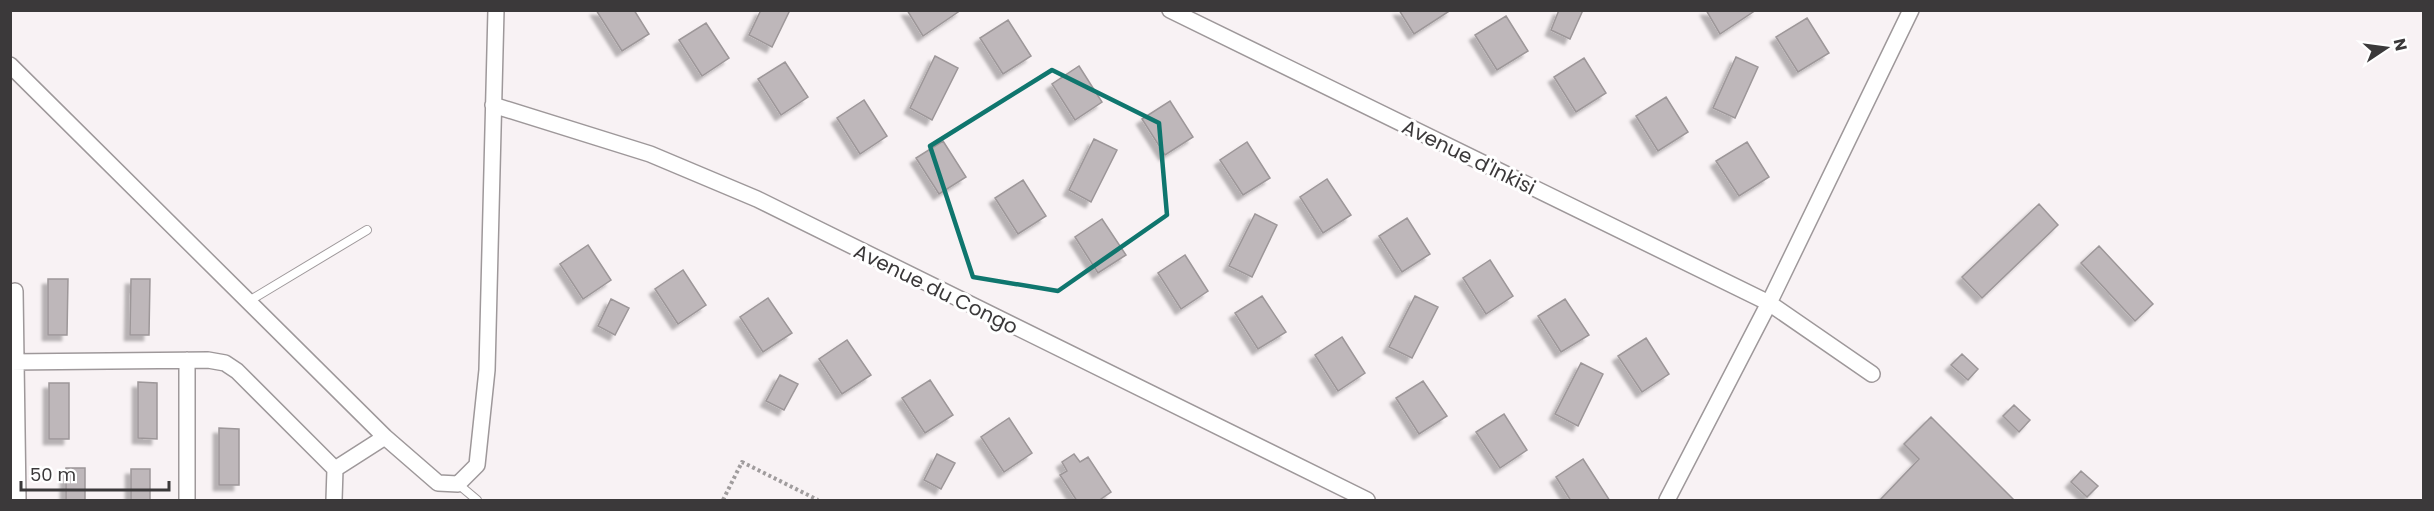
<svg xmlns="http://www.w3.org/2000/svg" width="2434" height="511" viewBox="0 0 2434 511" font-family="Poppins,sans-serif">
  <defs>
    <filter id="shadow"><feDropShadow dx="-5.5" dy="5.5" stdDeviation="1.5" flood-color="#0004"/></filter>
  </defs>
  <rect width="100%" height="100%" fill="#f8f2f4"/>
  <path fill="#beb7ba" stroke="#9d9799" stroke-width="1.5" filter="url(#shadow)" d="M596,10H634L649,34L622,51Z
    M761,10H790L772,47L749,35Z
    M907,10H961L923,36Z
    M1399,10H1451L1414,34Z
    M1559,10H1583L1570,39L1551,30Z
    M1706,10H1756L1720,34Z
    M1506,16L1528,51L1497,70L1475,35Z
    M1807,18L1829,53L1798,72L1776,37Z
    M1008,20L1031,56L1003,74L980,38Z
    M706,23L729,58L702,76L679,40Z
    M935,56L958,68L932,120L910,108Z
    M1736,57L1758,67L1735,118L1713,108Z
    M1584,58L1606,93L1576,112L1554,77Z
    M785,62L808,97L781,115L758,79Z
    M1079,66L1102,102L1075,120L1052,84Z
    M1666,97L1688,132L1658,151L1636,116Z
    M864,100L887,136L860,154L837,118Z
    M1170,101L1193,137L1165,155L1142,119Z
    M1094,139L1117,150L1091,202L1069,190Z
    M943,141L966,177L939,194L916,158Z
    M1247,142L1270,178L1243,195L1220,160Z
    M1747,142L1769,177L1739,196L1716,161Z
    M1327,179L1351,215L1323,233L1300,197Z
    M1023,180L1046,216L1018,234L995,198Z
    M2039,204L2058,225L1982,298L1962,277Z
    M1255,214L1277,225L1252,277L1229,266Z
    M1407,218L1430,254L1402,272L1379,236Z
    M1102,219L1126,255L1098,273L1075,237Z
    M588,245L611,280L583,299L560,264Z
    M2099,246L2153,304L2135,321L2081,263Z
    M1185,255L1208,291L1181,309L1158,273Z
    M1490,260L1513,296L1486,314L1463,278Z
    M683,270L706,305L678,324L655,289Z
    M48,279H68L67,335H48Z
    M131,279H150L149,335H130Z
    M1262,296L1286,332L1258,349L1235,313Z
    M1415,296L1438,307L1412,358L1389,347Z
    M768,298L792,333L763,352L740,317Z
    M611,299L629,308L615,335L598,326Z
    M1565,299L1589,335L1561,352L1538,316Z
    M1342,337L1365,373L1338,391L1315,355Z
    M1646,338L1669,374L1642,392L1618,356Z
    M847,340L871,375L842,394L819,359Z
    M1962,354L1978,369L1968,380L1951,365Z
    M1581,363L1603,374L1578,426L1555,414Z
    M780,375L798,384L784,410L766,401Z
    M930,380L953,415L925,433L902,398Z
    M1423,381L1447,416L1419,434L1396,398Z
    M138,382L157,383V439L138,438Z
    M49,383H69V439H49Z
    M2014,405L2030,420L2019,432L2003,416Z
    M1504,414L1527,450L1500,468L1476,432Z
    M1931,417L2015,501H1879L1919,459L1904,444Z
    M1009,418L1032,453L1004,472L981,437Z
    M219,428L239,429V485H219Z
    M937,454L955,463L941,489L924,480Z
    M1074,454L1080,462L1088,457L1111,492L1098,501H1077L1060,475L1067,471L1062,462Z
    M1583,459L1610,501H1571L1556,477Z
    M66,468H85V501H66Z
    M131,469H150V501H131Z
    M2081,471L2098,486L2087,497L2071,482Z"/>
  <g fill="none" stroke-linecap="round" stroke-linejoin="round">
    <g stroke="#9e989a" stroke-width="10">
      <path id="lane" d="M249,301L367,230
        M458,484L477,500"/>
    </g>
    <g stroke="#9e989a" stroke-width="18">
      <path id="street" d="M1170,10L1769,303L1872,374
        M10,65L385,437L438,483L458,484L477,465L487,370L496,10
        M493,105L650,154L757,199L1367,500
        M15,291L18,500
        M187,360V500
        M10,362L208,360L225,363L237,371L335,469L385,437
        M334,500L335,469
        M1667,500L1769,303L1911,10"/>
    </g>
    <path stroke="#a09c9d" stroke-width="4" stroke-dasharray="3 3" stroke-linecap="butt" d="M723,500L742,462L818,500"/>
    <use href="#lane" stroke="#fff" stroke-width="8"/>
    <use href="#street" stroke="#fff" stroke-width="15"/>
  </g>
  <path fill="none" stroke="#0f766e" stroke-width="4.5" stroke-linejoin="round" d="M1052,70L1159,123L1167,215L1058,291L973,277L930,146Z"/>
  <g text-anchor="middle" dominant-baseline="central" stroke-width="6" stroke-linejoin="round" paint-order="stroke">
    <g font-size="20" fill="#3b393a" stroke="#fff">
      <text transform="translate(1469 157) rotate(26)">Avenue d'Inkisi</text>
      <text transform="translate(936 289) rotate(26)">Avenue du Congo</text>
    </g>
  </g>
  <rect width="2434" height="511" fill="none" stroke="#3b393a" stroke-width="24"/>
  <g transform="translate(2386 48) rotate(77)" stroke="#ffffff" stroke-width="4.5" paint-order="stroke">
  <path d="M0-4.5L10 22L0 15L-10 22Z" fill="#3b393a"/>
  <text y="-9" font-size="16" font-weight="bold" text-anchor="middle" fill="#3b393a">N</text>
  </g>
  <path d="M21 481v9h148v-9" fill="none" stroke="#3b393a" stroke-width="3"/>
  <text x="30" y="481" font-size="18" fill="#3b393a" stroke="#ffffff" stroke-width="4.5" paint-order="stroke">50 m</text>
</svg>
